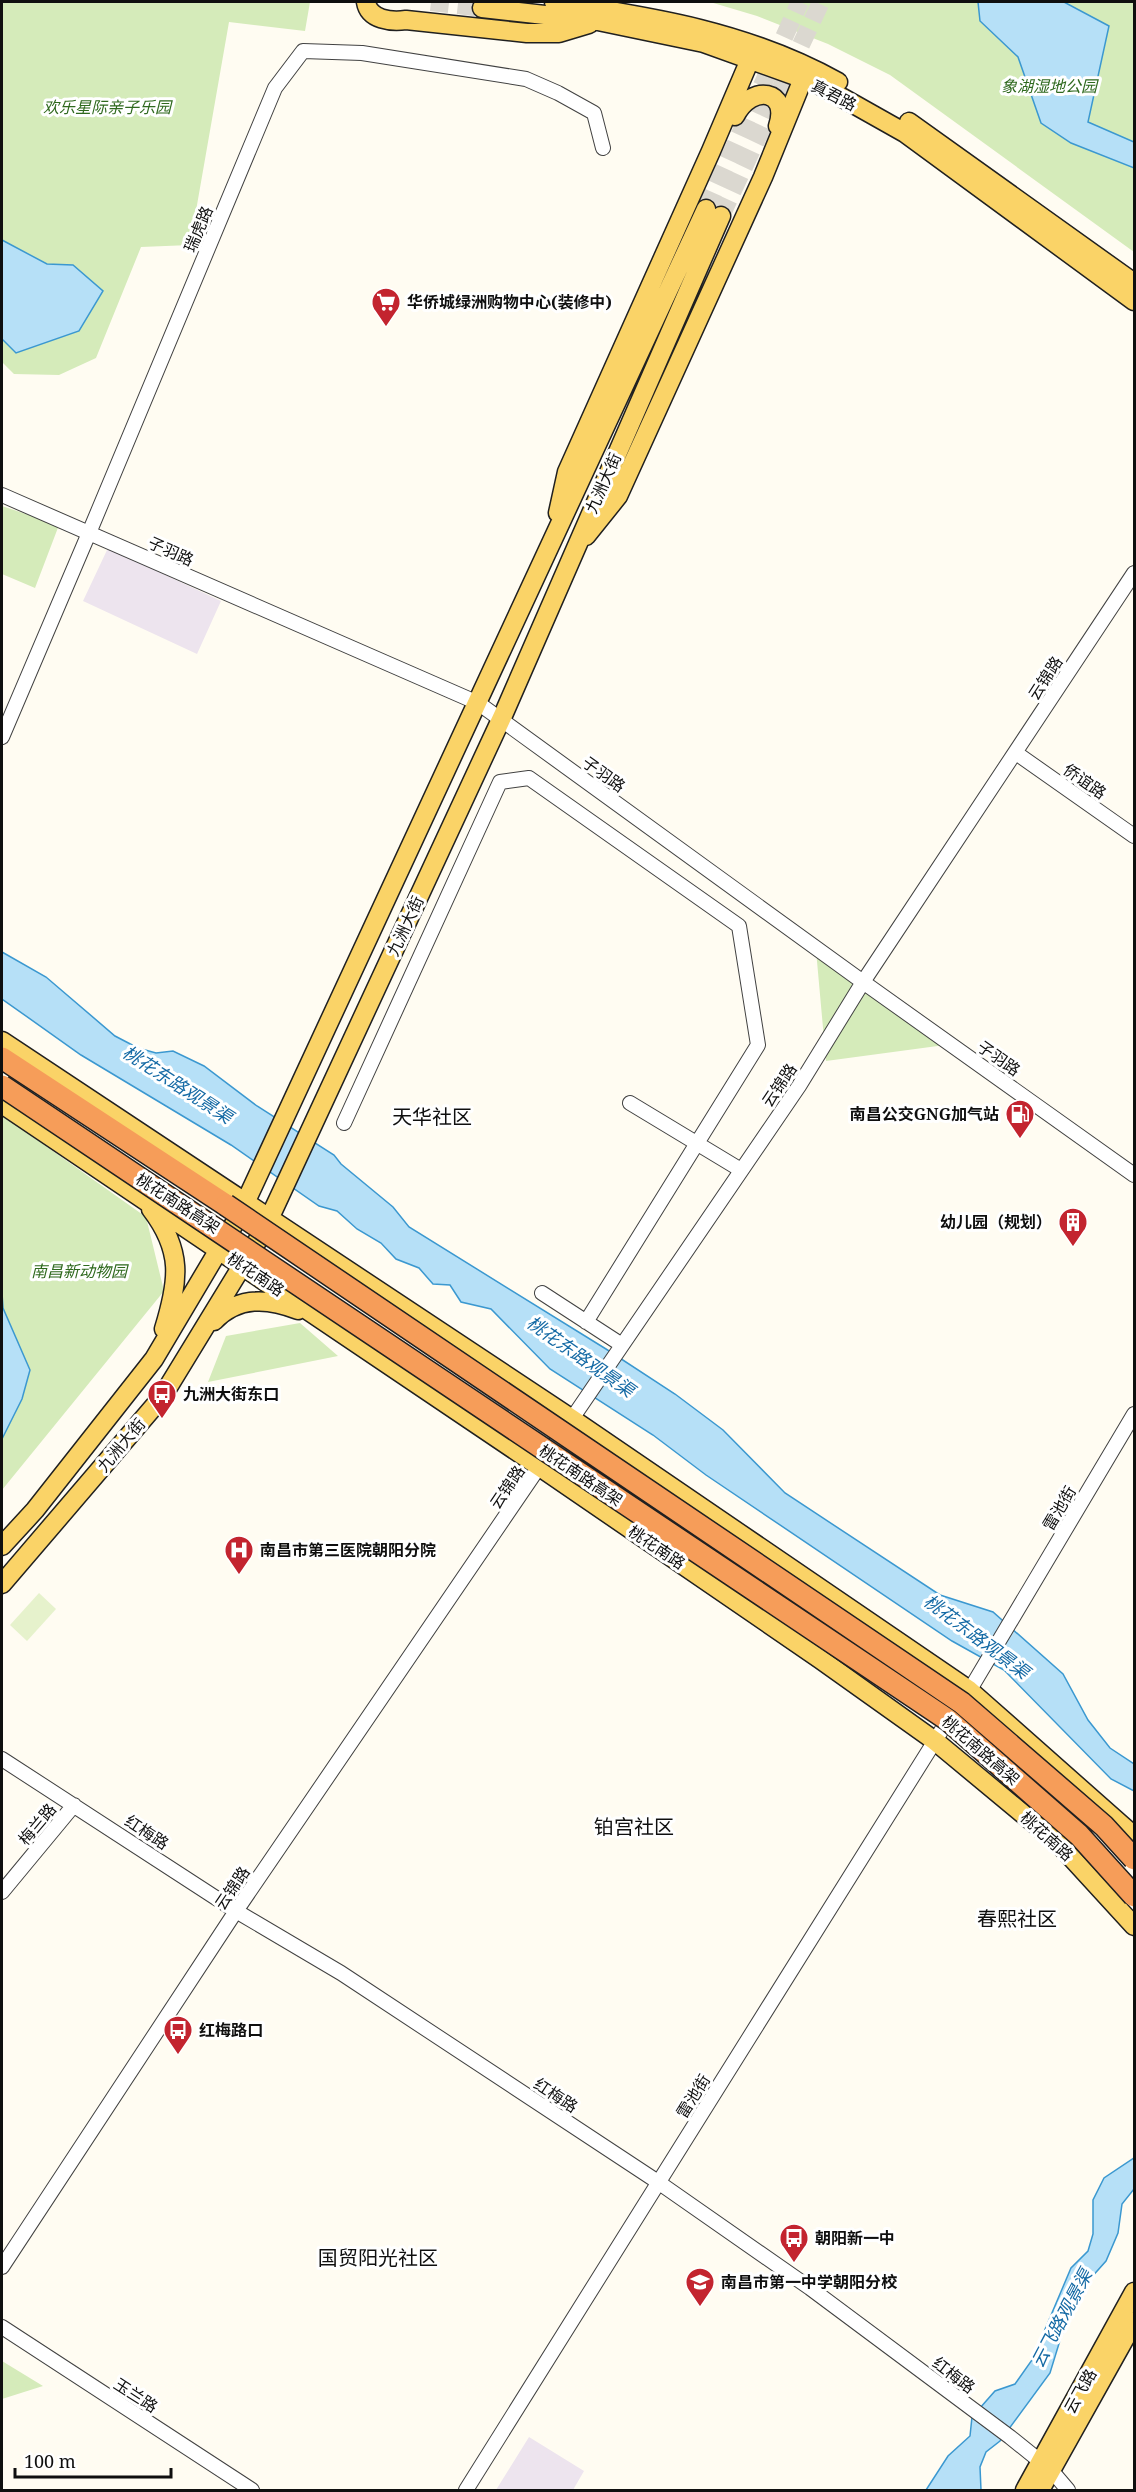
<svg xmlns="http://www.w3.org/2000/svg" width="1136" height="2492" viewBox="0 0 1136 2492" font-family="'Noto Serif','Noto Sans SC',serif">
  <rect width="100%" height="100%" fill="#fffcf2"/>
  <path fill="#ede4ee" d="M108,548L221,601L197,654L83,601Z
    M529,2437L584,2471L573,2490H496Z"/>
  <path fill="#d5ebba" d="M2,2H310L305,31L229,22L190,245L141,247L96,358L59,375L14,374L2,362Z
    M710,2H1134V252L890,75L828,44L757,16Z
    M2,506L59,525L35,588L2,574Z
    M815,939L960,1043L826,1061Z
    M2,1115L146,1217L164,1291L2,1490Z
    M300,1323L338,1356L208,1382L226,1336Z
    M2,2361L43,2386L2,2399Z"/>
  <path fill="#e6f2cc" d="M39,1593L56,1609L27,1641L10,1625Z"/>
  <path fill="#b6e0f7" stroke="#3b98d0" stroke-width="1.5" d="M978,2H1064L1109,26L1088,122L1134,142V168L1071,143L1041,123L1018,57L980,21Z
    M2,240L47,264L73,265L103,291L79,331L16,353L2,339Z
    M2,952L46,977L115,1036L138,1048L156,1053L173,1051L204,1066L257,1106L334,1155L341,1164L393,1207L409,1227L606,1349L675,1394L723,1430L785,1493L940,1595L993,1612L1063,1674L1088,1720L1110,1748L1134,1764V1791L1111,1779L1004,1670L952,1641L706,1475L653,1435L550,1369L491,1309L461,1302L450,1285L433,1284L419,1268L396,1259L381,1243L357,1229L337,1211L319,1206L231,1145L81,1055L2,999Z
    M2,1293L3,1308L30,1370L22,1399L2,1439Z
    M1134,2158V2189L1122,2204L1118,2233L1106,2261L1081,2289L1061,2337L1050,2373L1000,2441L986,2452L980,2467L981,2490H926L948,2456L970,2436L972,2417L995,2391L1015,2384L1032,2360L1071,2268L1088,2251L1093,2234V2200L1104,2178Z"/>
  <g fill="none" stroke-linecap="round" stroke-linejoin="round">
    <path stroke="#dbd8d0" stroke-width="18" stroke-dasharray="18 9" stroke-linecap="butt" d="M431,2L482,8
      M706,209L800,2
      M721,216L821,2"/>
    <g stroke="#424242" stroke-width="16">
      <path id="minor" d="M2,495L478,703L863,982L1134,1175
        M2,737L89,533L275,88L303,51L362,53L526,79L558,93L594,113L603,148
        M1016,753L1134,836
        M630,1103L741,1170
        M344,1123L500,782L529,778L739,926L758,1045L586,1322
        M542,1293L622,1345
        M965,1698L1134,1414
        M2,1759L236,1911L341,1973L658,2182L810,2288L1010,2437L1051,2470L1068,2490
        M2,1892L74,1805
        M2,2267L236,1911L799,1086L863,982L1134,573
        M2,2327L252,2490
        M466,2490L948,1720"/>
    </g>
    <g stroke="#202020" stroke-width="21">
      <path id="major" d="M366,2C369,20 391,22 406,20L527,33H559L589,24
        M554,2C654,17 748,32 838,82
        M482,8L598,21L704,43L818,84L905,133L1134,301
        M735,116C752,83 790,90 778,126
        M909,122L1134,283
        M558,513L567,472L711,151L754,50
        M586,536L618,496L763,177L807,69
        M2,1041L572,1419L969,1690L1134,1836
        M2,1104L540,1467L820,1659L935,1741L1058,1843L1134,1926
        M151,1209C183,1251 179,1280 164,1329
        M214,1321C238,1296 268,1298 298,1310
        M2,1546L35,1510L154,1359L240,1214L706,209
        M2,1584L162,1397L264,1230L504,713L721,216
        M1025,2490L1134,2292
        M1040,2490L1134,2322"/>
    </g>
    <g stroke="#202020" stroke-width="24">
      <path id="highway" d="M2,1058L226,1205"/>
    </g>
    <use href="#minor" stroke="#fff" stroke-width="14"/>
    <use href="#major" stroke="#fad367" stroke-width="18"/>
    <use href="#highway" stroke="#f69d59" stroke-width="21"/>
    <g stroke="#202020" stroke-width="24" stroke-linecap="butt">
      <path id="highway-bridge" d="M2,1086L948,1720L1079,1835L1134,1896
        M226,1205L962,1703L1104,1826L1134,1859"/>
    </g>
    <use href="#highway-bridge" stroke="#f69d59" stroke-width="21"/>
  </g>
  <defs>
    <g id="supermarket-pin" transform="scale(1.5)"><path d="M0 17L-7.5 6A9.5 9.5 0 1 1 7.5 6Z" fill="#c3242f" stroke="#fff"/><path d="M-6-5.5h2.5l.6 2H6L4.5 2H-2.5L-4.4-4H-6ZM-1.5 3.2a1.3 1.3 0 1 0 .1 0ZM3 3.2a1.3 1.3 0 1 0 .1 0Z" fill="#fff"/></g>
    <g id="fuel-pin" transform="scale(1.5)"><path d="M0 17L-7.5 6A9.5 9.5 0 1 1 7.5 6Z" fill="#c3242f" stroke="#fff"/><path d="M-5.5-6h7V0h2V4h1.3V-2.5L3-4.5l.8-.8L6-3V5H2.5V1h-1V6h-7ZM-4.2-4.7v3.2H.2V-4.7Z" fill="#fff"/></g>
    <g id="building-pin" transform="scale(1.5)"><path d="M0 17L-7.5 6A9.5 9.5 0 1 1 7.5 6Z" fill="#c3242f" stroke="#fff"/><path d="M-4-6H4V6H1V3H-1V6H-4ZM-2.5-4.3h1.7v1.8h-1.7ZM.8-4.3h1.7v1.8H.8ZM-2.5-1h1.7V.8h-1.7ZM.8-1h1.7V.8H.8Z" fill="#fff"/></g>
    <g id="bus-pin" transform="scale(1.5)"><path d="M0 17L-7.5 6A9.5 9.5 0 1 1 7.5 6Z" fill="#c3242f" stroke="#fff"/><path d="M-5-6H5V4H4V6H2V4H-2V6H-4V4H-5ZM-3.5-4V0h7V-4ZM-3.5 1.2v1.5H-2V1.2ZM2 1.2v1.5H3.5V1.2Z" fill="#fff"/></g>
    <g id="hospital-pin" transform="scale(1.5)"><path d="M0 17L-7.5 6A9.5 9.5 0 1 1 7.5 6Z" fill="#c3242f" stroke="#fff"/><path d="M-5-5h3v3.5h4V-5h3V5h-3V1.5h-4V5h-3Z" fill="#fff"/></g>
    <g id="school-pin" transform="scale(1.5)"><path d="M0 17L-7.5 6A9.5 9.5 0 1 1 7.5 6Z" fill="#c3242f" stroke="#fff"/><path d="M0-5L7-2L0 1L-7-2ZM-4 1L0 2.5L4 1V4Q0 6-4 4Z" fill="#fff"/></g>
  </defs>
  <g fill-rule="evenodd">
    <use href="#supermarket-pin" x="386" y="302"/>
    <use href="#fuel-pin" x="1020" y="1114"/>
    <use href="#building-pin" x="1073" y="1222"/>
    <use href="#bus-pin" x="162" y="1394"/>
    <use href="#hospital-pin" x="239" y="1550"/>
    <use href="#bus-pin" x="178" y="2030"/>
    <use href="#bus-pin" x="794" y="2238"/>
    <use href="#school-pin" x="700" y="2282"/>
  </g>
  <g text-anchor="middle" dominant-baseline="central" stroke-width="6" stroke-linejoin="round" paint-order="stroke">
    <g font-size="16" font-style="italic" fill="#2f691e" stroke="#fff">
      <text x="1049" y="86">象湖湿地公园</text>
      <text x="107" y="107">欢乐星际亲子乐园</text>
      <text x="79" y="1271">南昌新动物园</text>
    </g>
    <g font-size="16" fill="#0f0f0f" stroke="#fff">
      <text transform="translate(834 95) rotate(27)">真君路</text>
      <text transform="translate(198 229) rotate(-67)">瑞虎路</text>
      <text transform="translate(603 483) rotate(-66)">九洲大街</text>
      <text transform="translate(171 551) rotate(24)">子羽路</text>
      <text transform="translate(1045 678) rotate(-57)">云锦路</text>
      <text transform="translate(604 774) rotate(36)">子羽路</text>
      <text transform="translate(1085 781) rotate(35)">侨谊路</text>
      <text transform="translate(405 926) rotate(-65)">九洲大街</text>
      <text transform="translate(999 1058) rotate(35)">子羽路</text>
      <text transform="translate(779 1085) rotate(-56)">云锦路</text>
      <text transform="translate(178 1203) rotate(33)">桃花南路高架</text>
      <text transform="translate(256 1274) rotate(34)">桃花南路</text>
      <text transform="translate(121 1445) rotate(-50)">九洲大街</text>
      <text transform="translate(581 1475) rotate(34)">桃花南路高架</text>
      <text transform="translate(507 1487) rotate(-56)">云锦路</text>
      <text transform="translate(1059 1508) rotate(-59)">雷池街</text>
      <text transform="translate(657 1547) rotate(34)">桃花南路</text>
      <text transform="translate(981 1750) rotate(41)">桃花南路高架</text>
      <text transform="translate(37 1824) rotate(-50)">梅兰路</text>
      <text transform="translate(147 1832) rotate(33)">红梅路</text>
      <text transform="translate(1047 1836) rotate(42)">桃花南路</text>
      <text transform="translate(232 1888) rotate(-56)">云锦路</text>
      <text transform="translate(556 2095) rotate(33)">红梅路</text>
      <text transform="translate(693 2096) rotate(-58)">雷池街</text>
      <text transform="translate(954 2375) rotate(37)">红梅路</text>
      <text transform="translate(1080 2391) rotate(-61)">云飞路</text>
      <text transform="translate(136 2395) rotate(33)">玉兰路</text>
    </g>
    <g font-size="16" font-weight="bold" fill="#0f0f0f" stroke="#fff" text-anchor="start">
      <text x="407" y="302">华侨城绿洲购物中心(装修中)</text>
      <text x="999" y="1114" text-anchor="end">南昌公交GNG加气站</text>
      <text x="1052" y="1222" text-anchor="end">幼儿园（规划）</text>
      <text x="183" y="1394">九洲大街东口</text>
      <text x="260" y="1550">南昌市第三医院朝阳分院</text>
      <text x="199" y="2030">红梅路口</text>
      <text x="815" y="2238">朝阳新一中</text>
      <text x="721" y="2282">南昌市第一中学朝阳分校</text>
    </g>
    <g font-size="18" font-style="italic" fill="#156aa5" stroke="#fff">
      <text transform="translate(178 1084) rotate(33)">桃花东路观景渠</text>
      <text transform="translate(581 1356) rotate(35)">桃花东路观景渠</text>
      <text transform="translate(977 1636) rotate(37)">桃花东路观景渠</text>
      <text transform="translate(1061 2318) rotate(-62)">云飞路观景渠</text>
    </g>
    <g font-size="20" fill="#0f0f0f" stroke="#fff">
      <text x="432" y="1116">天华社区</text>
      <text x="634" y="1826">铂宫社区</text>
      <text x="1017" y="1918">春熙社区</text>
      <text x="378" y="2257">国贸阳光社区</text>
    </g>
  </g>
  <rect width="1136" height="2492" fill="none" stroke="#0f0f0f" stroke-width="6"/>
  <path d="M15 2468v9h156v-9" fill="none" stroke="#0f0f0f" stroke-width="3"/>
  <text x="24" y="2468" font-size="18" fill="#0f0f0f" stroke="#ffffff" stroke-width="4.5" paint-order="stroke">100 m</text>
</svg>
